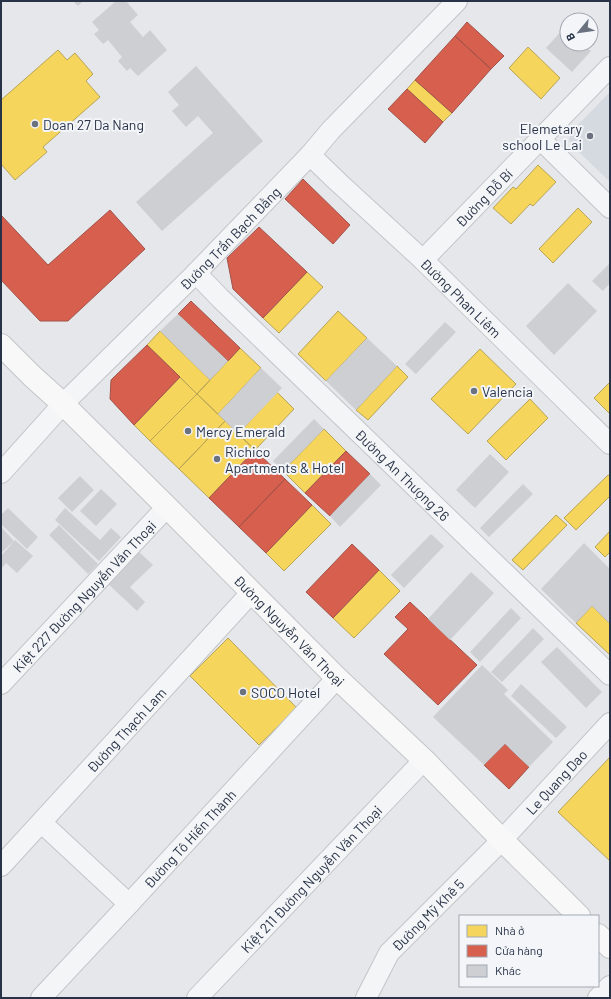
<svg xmlns="http://www.w3.org/2000/svg" width="611" height="999" viewBox="0 0 611 999" font-family="Barlow,sans-serif">
  <rect width="100%" height="100%" fill="#e5e7ea"/>
  <path fill="#d5dae1" d="M610,92V182L575,148L569,140L571,132Z"/>
  <path fill="#f6d55c" stroke="#b8a456" d="M528,47L560,78L541,99L509,68Z
    M58,50L67,60L75,53L93,74L86,81L100,97L43,147L47,152L15,180L1,164V100Z
    M415,80L452,113L443,122L407,89Z
    M538,165L556,182L533,206L530,204L511,224L493,208L513,187L516,189Z
    M578,208L592,222L553,263L539,249Z
    M307,272L323,287L279,333L263,318Z
    M338,311L367,338L326,381L298,354Z
    M160,331L210,380L197,394L147,345Z
    M240,348L261,368L218,414L197,394Z
    M480,349L516,384L468,434L431,399Z
    M397,366L408,377L368,420L356,410Z
    M180,377L197,394L150,441L134,425Z
    M610,382V414L594,398Z
    M277,392L294,409L255,450L238,434Z
    M197,394L225,421L179,469L150,441Z
    M530,399L548,418L506,460L487,441Z
    M225,421L255,450L209,498L179,469Z
    M324,429L346,451L305,493L283,471Z
    M608,475L610,476V496L576,530L564,518Z
    M312,505L331,524L284,571L266,553Z
    M556,515L567,525L523,570L512,560Z
    M610,531V552L605,557L595,547Z
    M379,570L400,591L354,638L333,618Z
    M592,606L610,624V655L576,623Z
    M228,638L297,708L259,745L190,676Z
    M610,757V861L558,812Z"/>
  <path fill="#d6604d" stroke="#a2524b" d="M467,22L504,56L491,69L455,36Z
    M455,36L491,69L452,113L415,80Z
    M407,89L443,122L425,143L388,109Z
    M303,179L350,225L333,244L285,199Z
    M110,210L145,249L68,321H40L1,280V215L48,265Z
    M259,227L307,272L263,318L233,289L227,258Z
    M191,301L240,348L228,361L178,314Z
    M147,345L180,377L134,425L110,399L111,380Z
    M255,450L285,479L239,527L209,498Z
    M346,451L370,474L330,516L305,493Z
    M285,479L312,505L266,553L239,527Z
    M352,544L379,570L333,618L306,592Z
    M410,602L477,665L438,705L384,654L408,629L395,617Z
    M505,744L529,767L509,789L484,765Z"/>
  <path fill="#cdcfd3" d="M73,1H83L78,6Z
    M116,1H126L138,15L130,22L143,37L150,30L167,50L138,76L130,68L127,71L118,61L122,57L108,40L103,44L94,34L99,30L92,22Z
    M565,27L567,29V44H583L591,51L572,72L546,48Z
    M196,66L263,141L162,231L136,202L213,133L198,116L186,127L172,111L179,105L168,92Z
    M610,263V283L603,291L592,281Z
    M568,283L597,311L554,355L526,326Z
    M178,314L228,361L210,380L160,331Z
    M445,322L456,332L416,374L405,364Z
    M367,338L397,366L356,410L326,381Z
    M261,368L282,388L238,434L218,414Z
    M314,419L324,429L283,471L273,461Z
    M490,454L509,472L475,508L456,490Z
    M370,474L381,485L340,527L330,516Z
    M80,476L94,490L72,512L58,498Z
    M523,484L533,494L489,537L480,528Z
    M101,489L117,504L96,526L80,511Z
    M8,508L38,537L27,549L1,524V515Z
    M65,508L100,540L111,528L121,537L99,561L55,520Z
    M59,525L98,564L88,574L49,535Z
    M1,527L14,541L1,553Z
    M431,534L444,546L404,588L391,575Z
    M15,540L33,556L17,573L6,563L1,569V556Z
    M584,543L610,569V624L592,606L576,623L541,589Z
    M136,549L153,565L130,587L145,602L137,611L105,581Z
    M471,572L494,593L450,640L428,619Z
    M511,608L521,618L480,662L470,652Z
    M533,628L544,639L502,682L491,672Z
    M557,647L602,692L586,708L541,662Z
    M482,665L508,690L504,694L553,742L529,767L505,744L484,765L433,717Z
    M521,684L567,727L556,738L511,696Z"/>
  <g fill="none" stroke-linecap="round" stroke-linejoin="round">
    <g stroke="#c3c5c8" stroke-width="22">
      <g id="minor">
        <path d="M540,139L610,208"/>
        <path id="s1" d="M310,155L338,182L423,260L610,444"/>
        <path id="s2" d="M423,260L610,67"/>
        <path id="s3" d="M196,273L220,298L610,675"/>
        <path id="s4" d="M1,473L63,404L196,273L310,155L331,130L457,1"/>
        <path id="s5" d="M1,684L167,507"/>
        <path d="M42,823L129,904"/>
        <path id="s6" d="M1,866L251,593"/>
        <path id="s7" d="M41,998L129,904L337,678"/>
        <path id="s8" d="M197,998L424,760"/>
        <path id="s9" d="M366,998L389,953L502,840L610,723"/>
        <path d="M598,998L610,986"/>
      </g>
    </g>
    <g stroke="#c3c5c8" stroke-width="24">
      <g id="secondary">
        <path id="s10" d="M1,345L32,376L63,404L167,507L337,678L424,760L502,840L579,916"/>
        <path d="M598,935L610,947"/>
      </g>
    </g>
    <use href="#minor" stroke="#f4f5f7" stroke-width="20"/>
    <use href="#secondary" stroke="#f8f8f8" stroke-width="22"/>
  </g>
  <g fill="#6a7280" stroke="#f3f5f9" stroke-width="1.5">
    <circle cx="35" cy="124" r="4"/>
    <circle cx="590" cy="136" r="4"/>
    <circle cx="474" cy="391" r="4"/>
    <circle cx="188" cy="431" r="4"/>
    <circle cx="217" cy="459" r="4"/>
    <circle cx="243" cy="692" r="4"/>
  </g>
  <g text-anchor="middle" dominant-baseline="central" stroke-width="4" stroke-linejoin="round" paint-order="stroke">
    <g font-size="14" fill="#283347" stroke="#f3f5f9" text-anchor="start">
      <text x="43" y="124">Doan 27 Da Nang</text>
      <text x="582" y="128" text-anchor="end">Elemetary<tspan x="582" dy="16">school Le Lai</tspan></text>
      <text x="482" y="391">Valencia</text>
      <text x="196" y="431">Mercy Emerald</text>
      <text x="225" y="451">Richico<tspan x="225" dy="16">Apartments &amp; Hotel</tspan></text>
      <text x="251" y="692">SOCO Hotel</text>
    </g>
    <g font-size="14" fill="#283347" stroke="#f3f5f9">
      <text stroke="none"><textPath href="#s2" startOffset="87">Đường Đỗ Bí</textPath></text>
      <text stroke="none"><textPath href="#s4" startOffset="328">Đường Trần Bạch Đằng</textPath></text>
      <text stroke="none"><textPath href="#s1" startOffset="208">Đường Phan Liêm</textPath></text>
      <text stroke="none"><textPath href="#s3" startOffset="289">Đường An Thượng 26</textPath></text>
      <text stroke="none"><textPath href="#s5" startOffset="121">Kiệt 227 Đường Nguyễn Văn Thoại</textPath></text>
      <text stroke="none"><textPath href="#s10" startOffset="406">Đường Nguyễn Văn Thoại</textPath></text>
      <text stroke="none"><textPath href="#s6" startOffset="185">Đường Thạch Lam</textPath></text>
      <text stroke="none"><textPath href="#s9" startOffset="290">Le Quang Dao</textPath></text>
      <text stroke="none"><textPath href="#s7" startOffset="218">Đường Tô Hiến Thành</textPath></text>
      <text stroke="none"><textPath href="#s8" startOffset="165">Kiệt 211 Đường Nguyễn Văn Thoại</textPath></text>
      <text stroke="none"><textPath href="#s9" startOffset="105">Đường Mỹ Khê 5</textPath></text>
    </g>
  </g>
  <rect width="611" height="999" fill="none" stroke="#283347" stroke-width="4"/>
  <rect x="459" y="915" width="140" height="72" fill="#f3f5f9" stroke="#a2a7b2"/>
  <rect x="467" y="925" width="20" height="12" fill="#f6d55c" stroke="#a2a7b2"/>
  <text x="495" y="935" font-size="12" fill="#283347">Nhà ở</text>
  <rect x="467" y="945" width="20" height="12" fill="#d6604d" stroke="#a2a7b2"/>
  <text x="495" y="955" font-size="12" fill="#283347">Cửa hàng</text>
  <rect x="467" y="965" width="20" height="12" fill="#cdcfd3" stroke="#a2a7b2"/>
  <text x="495" y="975" font-size="12" fill="#283347">Khác</text>
  <g transform="translate(579 32) rotate(241)"><circle r="19" fill="#f3f5f9" stroke="#a2a7b2"/>
  <path d="M0-3L7 15L0 10L-7 15Z" fill="#6a7280"/>
  <text y="-6" font-size="11" font-weight="bold" text-anchor="middle" fill="#283347">B</text>
  </g>
</svg>
